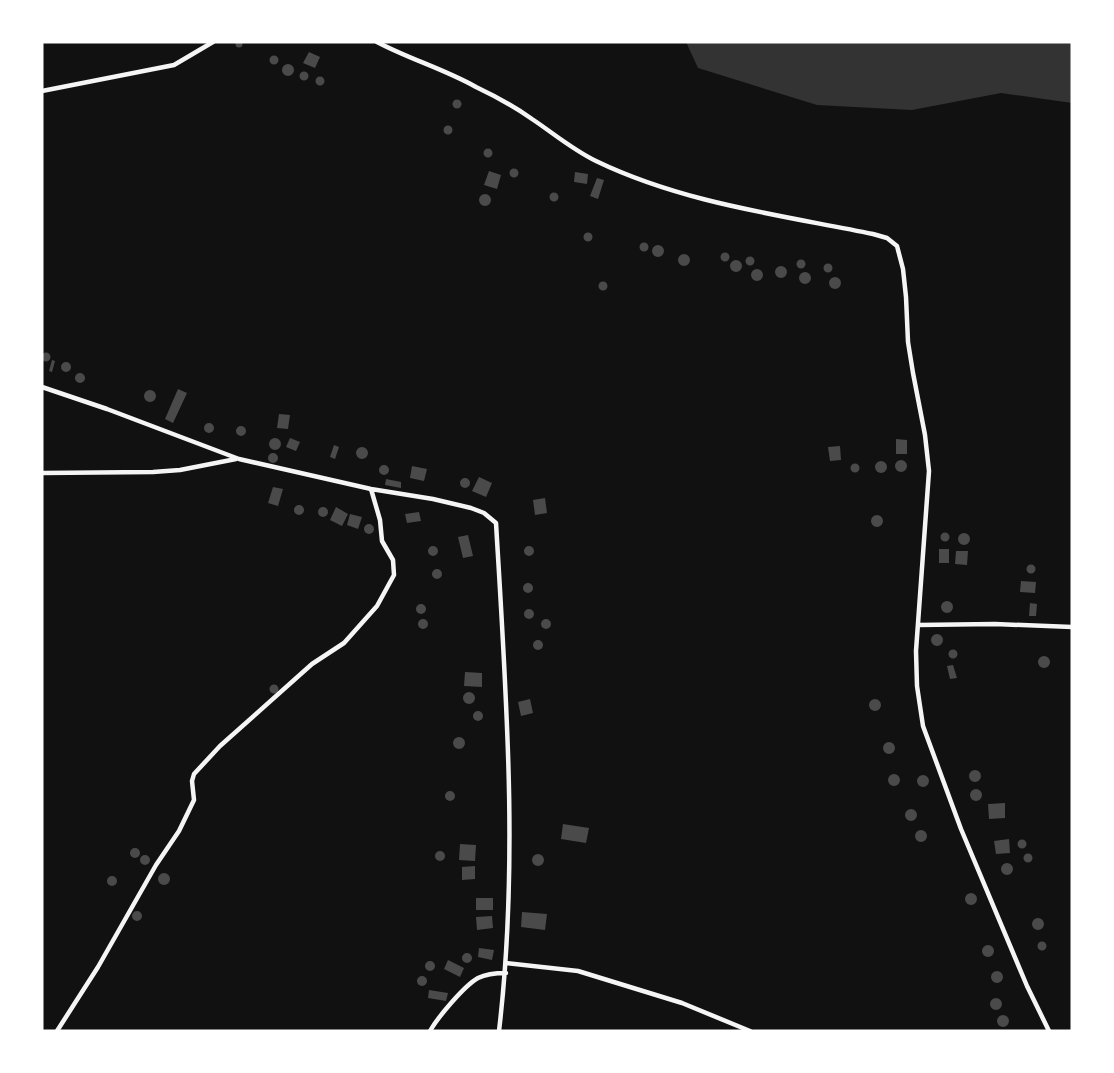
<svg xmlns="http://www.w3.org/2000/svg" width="1114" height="1073" viewBox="0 0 1114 1073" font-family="'Fira Sans',sans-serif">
  <rect width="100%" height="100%" fill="#111"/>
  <path fill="#333" d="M686,42H1072V103L1001,93L912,110L817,105L698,68Z"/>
  <path fill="#4a4a4a" d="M235.5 44a3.5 3.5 0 1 1 7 0a3.5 3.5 0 1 1-7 0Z
    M309,52L320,57L315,68L303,63Z
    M269.5 60a4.5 4.5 0 1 1 9 0a4.5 4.5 0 1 1-9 0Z
    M282 70a6 6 0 1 1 12 0a6 6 0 1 1-12 0Z
    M299.5 76a4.5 4.5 0 1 1 9 0a4.5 4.5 0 1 1-9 0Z
    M315.5 81a4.5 4.5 0 1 1 9 0a4.5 4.5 0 1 1-9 0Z
    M452.5 104a4.5 4.5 0 1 1 9 0a4.5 4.5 0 1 1-9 0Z
    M443.5 130a4.5 4.5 0 1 1 9 0a4.5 4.5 0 1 1-9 0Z
    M483.5 153a4.5 4.5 0 1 1 9 0a4.5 4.5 0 1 1-9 0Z
    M509.5 173a4.5 4.5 0 1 1 9 0a4.5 4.5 0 1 1-9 0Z
    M489,171L501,175L497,189L484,185Z
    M575,172L588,174L587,184L574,182Z
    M597,178L604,180L598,199L590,196Z
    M549.5 197a4.5 4.5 0 1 1 9 0a4.5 4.5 0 1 1-9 0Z
    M479 200a6 6 0 1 1 12 0a6 6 0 1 1-12 0Z
    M583.5 237a4.5 4.5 0 1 1 9 0a4.5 4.5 0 1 1-9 0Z
    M639.5 247a4.5 4.5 0 1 1 9 0a4.5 4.5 0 1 1-9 0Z
    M652 251a6 6 0 1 1 12 0a6 6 0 1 1-12 0Z
    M720.5 257a4.5 4.5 0 1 1 9 0a4.5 4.5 0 1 1-9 0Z
    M678 260a6 6 0 1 1 12 0a6 6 0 1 1-12 0Z
    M745.5 261a4.5 4.5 0 1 1 9 0a4.5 4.5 0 1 1-9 0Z
    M796.5 264a4.5 4.5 0 1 1 9 0a4.5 4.5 0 1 1-9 0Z
    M730 266a6 6 0 1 1 12 0a6 6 0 1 1-12 0Z
    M823.5 268a4.5 4.5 0 1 1 9 0a4.5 4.5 0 1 1-9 0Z
    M775 272a6 6 0 1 1 12 0a6 6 0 1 1-12 0Z
    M751 275a6 6 0 1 1 12 0a6 6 0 1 1-12 0Z
    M799 278a6 6 0 1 1 12 0a6 6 0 1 1-12 0Z
    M829 283a6 6 0 1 1 12 0a6 6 0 1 1-12 0Z
    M598.5 286a4.5 4.5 0 1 1 9 0a4.5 4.5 0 1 1-9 0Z
    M41.5 357a4.5 4.5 0 1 1 9 0a4.5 4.5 0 1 1-9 0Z
    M52,360L55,361L52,372L49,371Z
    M61 367a5 5 0 1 1 10 0a5 5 0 1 1-10 0Z
    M75 378a5 5 0 1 1 10 0a5 5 0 1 1-10 0Z
    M178,389L187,393L173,423L165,419Z
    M144 396a6 6 0 1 1 12 0a6 6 0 1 1-12 0Z
    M279,414L290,415L288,429L277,428Z
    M204 428a5 5 0 1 1 10 0a5 5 0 1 1-10 0Z
    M236 431a5 5 0 1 1 10 0a5 5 0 1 1-10 0Z
    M290,438L300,442L296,451L286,447Z
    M269 444a6 6 0 1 1 12 0a6 6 0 1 1-12 0Z
    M896,439L907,440V454H896Z
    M334,445L339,447L335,459L330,457Z
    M840,446L841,460L830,461L828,447Z
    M356 453a6 6 0 1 1 12 0a6 6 0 1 1-12 0Z
    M268 458a5 5 0 1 1 10 0a5 5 0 1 1-10 0Z
    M895 466a6 6 0 1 1 12 0a6 6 0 1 1-12 0Z
    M875 467a6 6 0 1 1 12 0a6 6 0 1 1-12 0Z
    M850.5 468a4.5 4.5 0 1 1 9 0a4.5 4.5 0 1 1-9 0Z
    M379 470a5 5 0 1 1 10 0a5 5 0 1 1-10 0Z
    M412,466L427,469L424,481L410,478Z
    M479,477L492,483L486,497L472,491Z
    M460 483a5 5 0 1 1 10 0a5 5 0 1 1-10 0Z
    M386,479L401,482V488L385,485Z
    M273,487L283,489L278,506L268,503Z
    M545,498L547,513L535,515L533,500Z
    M294 510a5 5 0 1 1 10 0a5 5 0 1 1-10 0Z
    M336,507L348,514L342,526L330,520Z
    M318 512a5 5 0 1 1 10 0a5 5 0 1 1-10 0Z
    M419,512L421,521L407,523L405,514Z
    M350,514L362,517L358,529L347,525Z
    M871 521a6 6 0 1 1 12 0a6 6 0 1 1-12 0Z
    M364 529a5 5 0 1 1 10 0a5 5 0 1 1-10 0Z
    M940.5 537a4.5 4.5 0 1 1 9 0a4.5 4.5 0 1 1-9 0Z
    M958 539a6 6 0 1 1 12 0a6 6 0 1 1-12 0Z
    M468,535L473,556L463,558L458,537Z
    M524 551a5 5 0 1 1 10 0a5 5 0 1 1-10 0Z
    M428 551a5 5 0 1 1 10 0a5 5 0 1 1-10 0Z
    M939,549H949V563H939Z
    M956,551H968L967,565L955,564Z
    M1026.5 569a4.5 4.5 0 1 1 9 0a4.5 4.5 0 1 1-9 0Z
    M432 574a5 5 0 1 1 10 0a5 5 0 1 1-10 0Z
    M1021,581L1036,582L1035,593L1020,592Z
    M523 588a5 5 0 1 1 10 0a5 5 0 1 1-10 0Z
    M941 607a6 6 0 1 1 12 0a6 6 0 1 1-12 0Z
    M1030,603L1037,604L1036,616H1029Z
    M416 609a5 5 0 1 1 10 0a5 5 0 1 1-10 0Z
    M524 614a5 5 0 1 1 10 0a5 5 0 1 1-10 0Z
    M541 624a5 5 0 1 1 10 0a5 5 0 1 1-10 0Z
    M418 624a5 5 0 1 1 10 0a5 5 0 1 1-10 0Z
    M931 640a6 6 0 1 1 12 0a6 6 0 1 1-12 0Z
    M533 645a5 5 0 1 1 10 0a5 5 0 1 1-10 0Z
    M948.5 654a4.5 4.5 0 1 1 9 0a4.5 4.5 0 1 1-9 0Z
    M1038 662a6 6 0 1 1 12 0a6 6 0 1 1-12 0Z
    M953,665L957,678L950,679L947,666Z
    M465,672L482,673V687L464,686Z
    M269.5 689a4.5 4.5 0 1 1 9 0a4.5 4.5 0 1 1-9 0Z
    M463 698a6 6 0 1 1 12 0a6 6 0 1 1-12 0Z
    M530,699L533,713L521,716L518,702Z
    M869 705a6 6 0 1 1 12 0a6 6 0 1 1-12 0Z
    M473 716a5 5 0 1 1 10 0a5 5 0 1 1-10 0Z
    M453 743a6 6 0 1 1 12 0a6 6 0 1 1-12 0Z
    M883 748a6 6 0 1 1 12 0a6 6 0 1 1-12 0Z
    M969 776a6 6 0 1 1 12 0a6 6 0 1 1-12 0Z
    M888 780a6 6 0 1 1 12 0a6 6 0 1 1-12 0Z
    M917 781a6 6 0 1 1 12 0a6 6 0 1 1-12 0Z
    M970 795a6 6 0 1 1 12 0a6 6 0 1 1-12 0Z
    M445 796a5 5 0 1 1 10 0a5 5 0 1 1-10 0Z
    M1005,803V818L989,819L988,804Z
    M905 815a6 6 0 1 1 12 0a6 6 0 1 1-12 0Z
    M563,824L589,828L586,843L561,839Z
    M915 836a6 6 0 1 1 12 0a6 6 0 1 1-12 0Z
    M1009,839L1010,853L996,854L994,841Z
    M1017.5 844a4.5 4.5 0 1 1 9 0a4.5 4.5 0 1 1-9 0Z
    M460,844L476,845L475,861L459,860Z
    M130 853a5 5 0 1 1 10 0a5 5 0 1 1-10 0Z
    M435 856a5 5 0 1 1 10 0a5 5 0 1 1-10 0Z
    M1023.5 858a4.5 4.5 0 1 1 9 0a4.5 4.5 0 1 1-9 0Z
    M532 860a6 6 0 1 1 12 0a6 6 0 1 1-12 0Z
    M140 860a5 5 0 1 1 10 0a5 5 0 1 1-10 0Z
    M1001 869a6 6 0 1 1 12 0a6 6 0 1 1-12 0Z
    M475,866V879L462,880V867Z
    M158 879a6 6 0 1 1 12 0a6 6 0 1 1-12 0Z
    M107 881a5 5 0 1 1 10 0a5 5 0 1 1-10 0Z
    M965 899a6 6 0 1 1 12 0a6 6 0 1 1-12 0Z
    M476,898H493V910H476Z
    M132 916a5 5 0 1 1 10 0a5 5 0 1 1-10 0Z
    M522,912L547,914L545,930L521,927Z
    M492,916L493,928L477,930L476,917Z
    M1032 924a6 6 0 1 1 12 0a6 6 0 1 1-12 0Z
    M1037.5 946a4.5 4.5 0 1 1 9 0a4.5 4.5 0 1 1-9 0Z
    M982 951a6 6 0 1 1 12 0a6 6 0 1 1-12 0Z
    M479,948L494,950L492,960L478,957Z
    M462 958a5 5 0 1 1 10 0a5 5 0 1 1-10 0Z
    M448,960L464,968L460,977L444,969Z
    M425 966a5 5 0 1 1 10 0a5 5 0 1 1-10 0Z
    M991 977a6 6 0 1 1 12 0a6 6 0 1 1-12 0Z
    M417 981a5 5 0 1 1 10 0a5 5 0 1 1-10 0Z
    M429,990L448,993L446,1001L428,998Z
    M990 1004a6 6 0 1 1 12 0a6 6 0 1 1-12 0Z
    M997 1021a6 6 0 1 1 12 0a6 6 0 1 1-12 0Z"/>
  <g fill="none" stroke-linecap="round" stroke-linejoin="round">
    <path stroke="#f5f5f5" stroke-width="4.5" d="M377,42C409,59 444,69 476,87C495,96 515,107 532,119C553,133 573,150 596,161C683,203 780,215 873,234L887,238L897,246L903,269L906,297L908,342L913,373L925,435L929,471L916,651L917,686L923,726L961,829L1027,986L1049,1031
      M42,91L174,65L213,42
      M42,387L107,409L239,459L371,489L433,499L471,508L484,513L496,523C506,692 519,863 499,1031
      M42,473L153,472L180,470L236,459
      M918,625L995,624L1072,627
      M506,963L578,971L682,1003L750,1031
      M57,1031L98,967L156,865L179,831L194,800L192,781L194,774L220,746L312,664L344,643L377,606L394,575L393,560L382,541L380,520L371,489
      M430,1031C438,1017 464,986 478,978C486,974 497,973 506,973"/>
  </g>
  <rect width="1114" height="1073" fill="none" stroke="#ffffff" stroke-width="87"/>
</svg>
